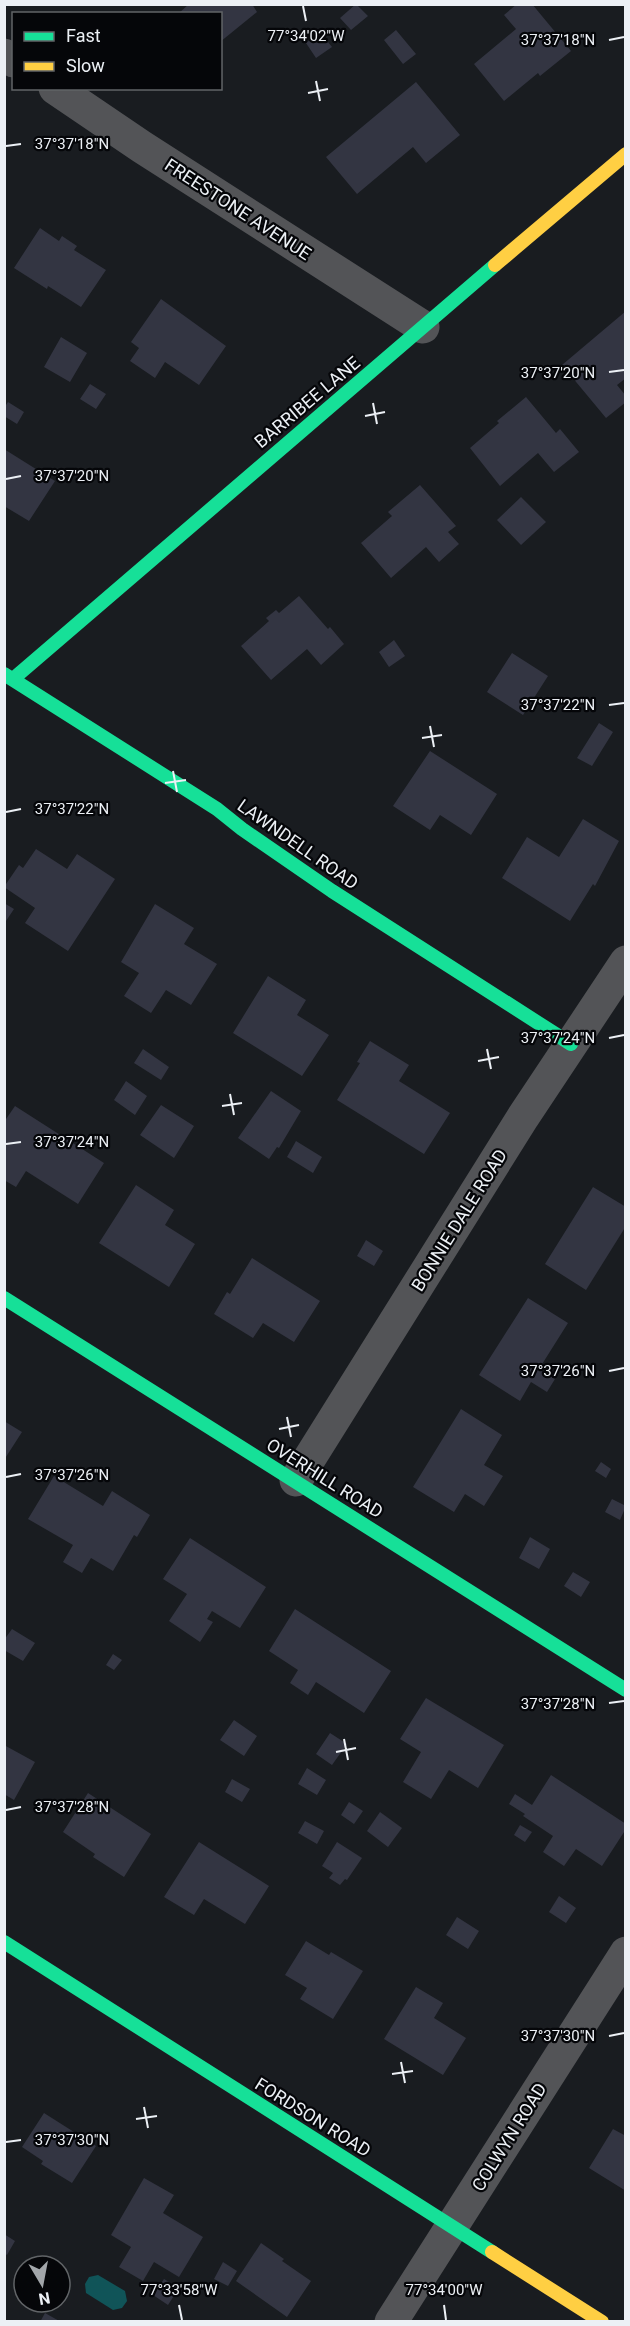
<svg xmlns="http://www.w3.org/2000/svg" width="630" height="2326" viewBox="0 0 630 2326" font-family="Roboto,sans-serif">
  <rect width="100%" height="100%" fill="#191c20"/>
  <path fill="#105458" d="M98,2275L125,2291L127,2301L122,2308L113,2310L86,2293L85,2284L89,2277Z"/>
  <path fill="#333542" d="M189,4H252L257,12L220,42V14H178Z
    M356,4L368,16L351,30L340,18Z
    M517,4H532L571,51L540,76L538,73L504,101L474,64L516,29L504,15Z
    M396,30L416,54L403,64L384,40Z
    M320,32L332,47L316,58L306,43Z
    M416,82L460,135L426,163L413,147L357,194L326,157Z
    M40,228L59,241L62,236L77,246L74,250L106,270L81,307L48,286L47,289L14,268Z
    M161,299L226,346L199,385L165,362L155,378L130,361L139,348L131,342Z
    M626,311V378L617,385L626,396V402L606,418L562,365Z
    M61,337L87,353L70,382L44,367Z
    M90,384L106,394L96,409L80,399Z
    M526,397L556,433L560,429L579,452L554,472L538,453L500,486L470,448L499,423L497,421Z
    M8,402L24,412L17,424L4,416V408Z
    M4,449L55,481L29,521L4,506Z
    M420,485L456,526L448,532L459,544L439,562L426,547L391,578L361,543L392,516L388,512Z
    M521,497L546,522L521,545L497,520Z
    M299,596L328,629L330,627L344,644L321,665L307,649L271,680L241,646L269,621L266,618L276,610L279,613Z
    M394,640L405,656L389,667L379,652Z
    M512,653L548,676L523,715L487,692Z
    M599,723L613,732L592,766L577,758Z
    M430,751L497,794L471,835L440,815L430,830L393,806Z
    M583,819L619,841L595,886L593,884L570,921L502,878L527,837L559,857Z
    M36,849L67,869L77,854L115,879L68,951L25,923L35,908L4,887L19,865L23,868Z
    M4,903L14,909L4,924Z
    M155,904L194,928L184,944L217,964L191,1005L166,990L151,1013L124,996L139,973L121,962Z
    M268,976L306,1000L297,1015L329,1035L302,1076L233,1033Z
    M370,1041L409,1065L399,1081L450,1113L424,1154L337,1100L360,1063L357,1062Z
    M143,1049L169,1067L161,1080L134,1063Z
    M126,1081L147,1096L135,1115L114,1100Z
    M271,1091L301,1111L279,1148L277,1147L269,1159L238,1138Z
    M161,1105L194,1126L174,1158L140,1135Z
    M15,1106L104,1163L78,1204L26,1171L16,1187L4,1180V1122Z
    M296,1141L322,1157L313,1173L287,1157Z
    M136,1185L174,1210L165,1225L195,1244L169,1287L99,1243Z
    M593,1187L626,1207V1226L586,1290L545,1264Z
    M366,1240L383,1251L374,1266L357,1256Z
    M252,1258L320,1301L294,1342L263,1323L253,1338L214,1314L227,1292L230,1294Z
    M528,1298L568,1323L539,1369L555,1379L547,1392L531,1382L520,1401L479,1375Z
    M461,1409L502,1435L484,1465L503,1476L484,1506L465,1494L454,1512L413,1487Z
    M4,1421L22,1432L4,1460Z
    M601,1462L611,1469L606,1478L595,1471Z
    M54,1476L103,1506L112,1491L150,1515L137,1537L134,1535L113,1571L91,1558L82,1573L63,1562L73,1545L28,1519Z
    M612,1499L626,1506L620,1520L605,1512Z
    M530,1537L550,1549L539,1569L519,1558Z
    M190,1538L266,1587L240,1628L212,1611L207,1619L213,1622L200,1642L169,1621L187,1594L163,1579Z
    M573,1572L590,1582L581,1597L564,1586Z
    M295,1609L391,1671L364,1713L316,1682L308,1695L290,1683L298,1670L269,1651Z
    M12,1629L35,1643L23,1661L4,1650V1640Z
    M113,1654L122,1660L114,1670L106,1665Z
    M426,1698L504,1745L478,1788L449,1770L431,1799L403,1782L421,1752L400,1739Z
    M234,1720L257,1736L244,1756L220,1740Z
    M330,1733L347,1744L332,1765L316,1754Z
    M4,1745L35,1762L14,1800L4,1794Z
    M307,1768L326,1780L317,1795L298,1784Z
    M551,1775L626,1824V1829L602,1866L576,1849L564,1866L543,1852L553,1836L523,1816L525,1814L509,1804L515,1794L532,1805Z
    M232,1779L250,1789L242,1802L225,1792Z
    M88,1793L151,1834L124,1877L93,1857L95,1854L63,1832Z
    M349,1802L363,1811L354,1824L341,1815Z
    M380,1812L402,1828L388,1847L367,1831Z
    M305,1821L324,1831L317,1844L298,1833Z
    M520,1825L532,1832L525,1842L514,1835Z
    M199,1842L269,1886L245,1924L204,1899L194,1915L164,1897Z
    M337,1842L362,1858L347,1880L345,1879L340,1885L329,1878L333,1873L322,1866Z
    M559,1896L576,1908L566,1923L549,1912Z
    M457,1917L479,1931L468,1949L446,1935Z
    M306,1941L329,1955L331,1952L363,1971L333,2019L300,1999L307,1988L285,1975Z
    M416,1987L443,2003L434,2018L466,2038L443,2075L384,2039Z
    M44,2113L96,2146L72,2183L41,2164L43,2161L22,2147Z
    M613,2129L626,2136V2191L589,2168Z
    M144,2178L174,2195L163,2213L203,2237L179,2277L154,2262L143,2281L119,2267L131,2247L111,2235Z
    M4,2234L15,2241L7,2255L4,2253Z
    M261,2243L284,2259L282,2261L311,2281L287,2317L236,2281Z
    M223,2262L237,2271L228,2286L214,2279Z
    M164,2279L179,2288L168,2305L153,2295Z
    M45,2313L61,2322H40Z"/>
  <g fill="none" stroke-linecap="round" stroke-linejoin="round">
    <path stroke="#535457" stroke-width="33" d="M4,55L14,61
      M55,88L142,147L423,327
      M296,1480L523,1117L626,962
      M391,2322L626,1953"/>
    <path stroke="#16e098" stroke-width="14" d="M4,674L217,809L242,829L332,891L571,1044
      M13,679L495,265
      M4,1298L626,1690
      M4,1942L492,2252"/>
    <path stroke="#ffcf43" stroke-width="14" d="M495,265L626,154
      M492,2252L602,2322"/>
  </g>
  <path fill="none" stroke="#ecf0f5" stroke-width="2" d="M303,6L306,21M609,40L624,37M316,81L320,101M308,93L328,89M6,146L21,144M609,372L624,370M373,403L377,424M365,416L385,412M6,479L21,476M609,705L624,703M430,726L434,747M422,738L442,735M173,771L177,792M165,783L186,780M6,812L21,809M609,1038L624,1035M487,1049L491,1069M478,1061L499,1057M230,1094L234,1115M222,1106L242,1103M6,1144L21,1142M609,1371L624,1368M287,1417L291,1437M279,1429L299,1425M6,1477L21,1474M609,1703L624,1701M344,1739L348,1760M336,1752L356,1748M6,1810L21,1807M609,2036L624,2033M401,2062L405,2083M392,2074L413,2071M144,2107L148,2128M136,2119L157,2116M6,2142L21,2140M179,2305L182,2320M444,2305L446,2320"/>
  <g text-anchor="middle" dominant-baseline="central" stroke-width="4.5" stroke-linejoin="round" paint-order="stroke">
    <g font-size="18" fill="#ecf0f5" stroke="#050609">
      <text transform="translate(238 209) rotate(33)">FREESTONE AVENUE</text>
      <text transform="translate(307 402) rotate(-40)">BARRIBEE LANE</text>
      <text transform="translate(298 844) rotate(35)">LAWNDELL ROAD</text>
      <text transform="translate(459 1220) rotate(-58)">BONNIE DALE ROAD</text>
      <text transform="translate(325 1478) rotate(32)">OVERHILL ROAD</text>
      <text transform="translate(313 2117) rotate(32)">FORDSON ROAD</text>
      <text transform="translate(509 2137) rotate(-58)">COLWYN ROAD</text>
    </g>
  </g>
  <g font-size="15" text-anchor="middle" fill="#ecf0f5" stroke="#050609" stroke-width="4.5" stroke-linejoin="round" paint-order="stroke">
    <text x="306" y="41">77°34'02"W</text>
    <text x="558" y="45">37°37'18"N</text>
    <text x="72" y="149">37°37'18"N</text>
    <text x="558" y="378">37°37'20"N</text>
    <text x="72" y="481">37°37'20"N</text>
    <text x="558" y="710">37°37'22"N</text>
    <text x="72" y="814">37°37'22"N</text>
    <text x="558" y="1043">37°37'24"N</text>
    <text x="72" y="1147">37°37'24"N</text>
    <text x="558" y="1376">37°37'26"N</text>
    <text x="72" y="1480">37°37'26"N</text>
    <text x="558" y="1709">37°37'28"N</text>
    <text x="72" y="1812">37°37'28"N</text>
    <text x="558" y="2041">37°37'30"N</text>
    <text x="72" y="2145">37°37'30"N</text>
    <text x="179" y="2295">77°33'58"W</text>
    <text x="444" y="2295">77°34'00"W</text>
  </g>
  <rect width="630" height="2326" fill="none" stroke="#ecf0f5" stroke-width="12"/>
  <rect x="12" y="12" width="210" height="78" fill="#050609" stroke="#616467" stroke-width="1.5"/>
  <rect x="24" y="32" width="30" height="9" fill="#16e098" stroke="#616467" stroke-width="1.5"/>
  <text x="66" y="42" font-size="18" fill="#ecf0f5">Fast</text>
  <rect x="24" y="62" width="30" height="9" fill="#ffcf43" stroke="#616467" stroke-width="1.5"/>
  <text x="66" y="72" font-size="18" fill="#ecf0f5">Slow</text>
  <g transform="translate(42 2284) rotate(170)"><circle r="28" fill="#050609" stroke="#616467" stroke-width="1.5"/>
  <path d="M0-4.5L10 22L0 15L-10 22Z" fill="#a2a6aa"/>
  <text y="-9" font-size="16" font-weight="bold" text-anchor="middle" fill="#ecf0f5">N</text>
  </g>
</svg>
